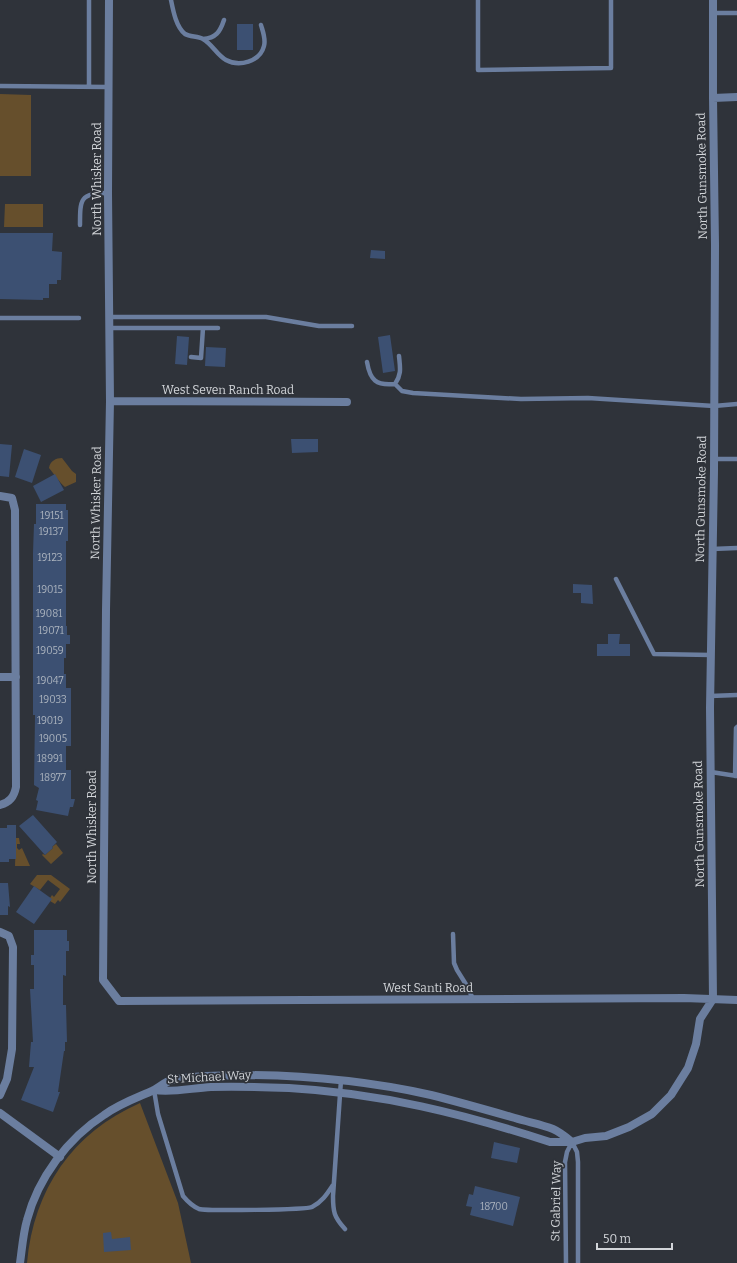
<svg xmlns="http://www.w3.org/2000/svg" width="737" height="1263" viewBox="0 0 737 1263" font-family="Bitter,serif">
  <rect width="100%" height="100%" fill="#2f333a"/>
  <path fill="#664f2c" d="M0,94L31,95V176H0Z
    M5,204H43V227H4Z
    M62,458L72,471L76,474V482L65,487C59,482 54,474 49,468C50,461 56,458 62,458Z
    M16,838H19L20,844H17V848L19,850L22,848L30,866H15Z
    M56,844L63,853L51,864L42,855L43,854L45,855L53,848L52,847Z
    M37,875H51L70,889L60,902L58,900L55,904L50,901L51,899L50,898L52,895L54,897L60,889L48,880L40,890L30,884Z
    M140,1103L178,1203L191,1263H27C34,1189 72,1133 140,1103Z"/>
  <path fill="#3c5072" d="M237,24H253V50H237Z
    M0,233H53L52,251L62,252L61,280H57V284H49V298H43V300L0,299Z
    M371,250L385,251V259L370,258Z
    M390,335L395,371L383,373L378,337Z
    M177,336L189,337L187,365L175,364Z
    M206,347L226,348L225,367L205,366Z
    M291,439H318V452L292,453Z
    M0,444L12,445L9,477L0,476Z
    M24,449L41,455L32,483L15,477Z
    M55,474L64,490L41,502L33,486Z
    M36,504H66V510H68V541H66V626H67V635H70V644H66V658H64V674H66V688H71V746H66V770H71V799H75L73,807H70L68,816L36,810L38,801L36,800L39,788L34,785L35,715H33V553L34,524H36Z
    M573,584L592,585L593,604L581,603V593H573Z
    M608,634H620L619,644H630V656H597V644H608Z
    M33,815L57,842L52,847L53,848L45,855L19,826Z
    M7,825H16V859H9V862H0V828H7Z
    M0,883H8L10,907L8,906V915H0Z
    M34,886L52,899L34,924L16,912Z
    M34,930H67V941H69V951H66V976L63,975V1005H66L67,1042H65V1051H64L58,1092H60L53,1112L21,1100L34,1067H29L31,1042H33L30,989H34V965H31V955H34Z
    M494,1142L520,1148L517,1163L491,1158Z
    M475,1186L520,1197L513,1226L470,1215L472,1207L466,1206L469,1194L473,1195Z
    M111,1232L112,1239L130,1237L131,1250L104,1252L103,1233Z"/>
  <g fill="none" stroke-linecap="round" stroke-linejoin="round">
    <path stroke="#6b7e9f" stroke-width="4.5" d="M89,0V87
      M171,0C173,10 176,27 185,34C190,37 198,36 203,39C212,44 217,55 226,60C239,67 260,62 264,46C266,39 263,32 261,25
      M478,0V70L611,68V0
      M713,13H737
      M203,39C216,38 220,32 224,20
      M0,86L108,87
      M80,225C80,199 80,193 108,193
      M110,317H266L319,326H352
      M0,318H79
      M110,328H218
      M191,357L201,358L203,328
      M367,362C370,380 376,386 395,384C402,374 400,367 399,356
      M395,384L402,391L413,393L521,399L588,398L714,406L737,404
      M714,459H737
      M712,549L737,548
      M616,579L654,654L711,655
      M710,696L737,695
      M711,772L737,776
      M735,776L736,728L737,727
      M453,934L454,963L457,970L467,986L473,999
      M341,1080L333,1196C333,1212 334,1217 345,1229
      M154,1090L158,1114L183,1196C188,1202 192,1206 199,1209C206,1211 306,1210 312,1207C322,1202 327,1194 333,1185
      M572,1142L577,1152L578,1162V1263
      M566,1263L565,1162L567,1152L572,1142"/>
    <path stroke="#6b7e9f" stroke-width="8" d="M109,0L108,193L110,401L106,610L103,980L119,1001L684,998L737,1000
      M713,98L737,97
      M110,401L347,402
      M0,496L12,498L15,510L16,787C14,797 10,802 0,805
      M0,677H16
      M0,932L9,936L13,947L12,1049L7,1079L0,1095
      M154,1090C172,1093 192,1088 211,1087C237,1086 263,1087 289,1088C380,1093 464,1114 550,1142H572L585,1138L606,1136L629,1127L652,1114L671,1095L688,1068L696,1044L700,1019L713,999L710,708L714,471L715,245L713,98V0
      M0,1113L60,1157
      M20,1263C22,1249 23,1234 27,1220C38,1178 68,1138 104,1115C119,1104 136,1098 152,1091C159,1088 164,1082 172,1080C194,1075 217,1076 239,1075C304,1075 368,1081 431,1095C459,1102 487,1110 515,1118C527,1122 541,1124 553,1129C560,1132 566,1137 572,1142"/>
  </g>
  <g text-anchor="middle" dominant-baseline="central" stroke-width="3.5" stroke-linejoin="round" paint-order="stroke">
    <g font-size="10" fill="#acb4bf">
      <text x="52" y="516">19151</text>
      <text x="51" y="532">19137</text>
      <text x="50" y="558">19123</text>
      <text x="50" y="590">19015</text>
      <text x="49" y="614">19081</text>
      <text x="51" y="631">19071</text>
      <text x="50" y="651">19059</text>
      <text x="50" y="681">19047</text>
      <text x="53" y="700">19033</text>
      <text x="50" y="721">19019</text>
      <text x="53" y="739">19005</text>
      <text x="50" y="759">18991</text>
      <text x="53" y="778">18977</text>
      <text x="494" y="1207">18700</text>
    </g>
    <g font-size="12" fill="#d2d5d9" stroke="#2f333a">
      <text transform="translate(702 176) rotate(-91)">North Gunsmoke Road</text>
      <text transform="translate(97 179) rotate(-90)">North Whisker Road</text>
      <text x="228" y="390">West Seven Ranch Road</text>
      <text transform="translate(701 499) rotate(-89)">North Gunsmoke Road</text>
      <text transform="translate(96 503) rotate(-89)">North Whisker Road</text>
      <text transform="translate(699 824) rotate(-91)">North Gunsmoke Road</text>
      <text transform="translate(92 827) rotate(-90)">North Whisker Road</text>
      <text x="428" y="988">West Santi Road</text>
      <text transform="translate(209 1077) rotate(-3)">St Michael Way</text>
      <text transform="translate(556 1201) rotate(-89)">St Gabriel Way</text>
    </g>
  </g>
  <path d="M597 1243v6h75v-6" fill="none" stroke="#d2d5d9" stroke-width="2"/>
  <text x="603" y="1243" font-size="12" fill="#d2d5d9" stroke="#2f333a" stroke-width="3" paint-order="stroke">50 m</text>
</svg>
